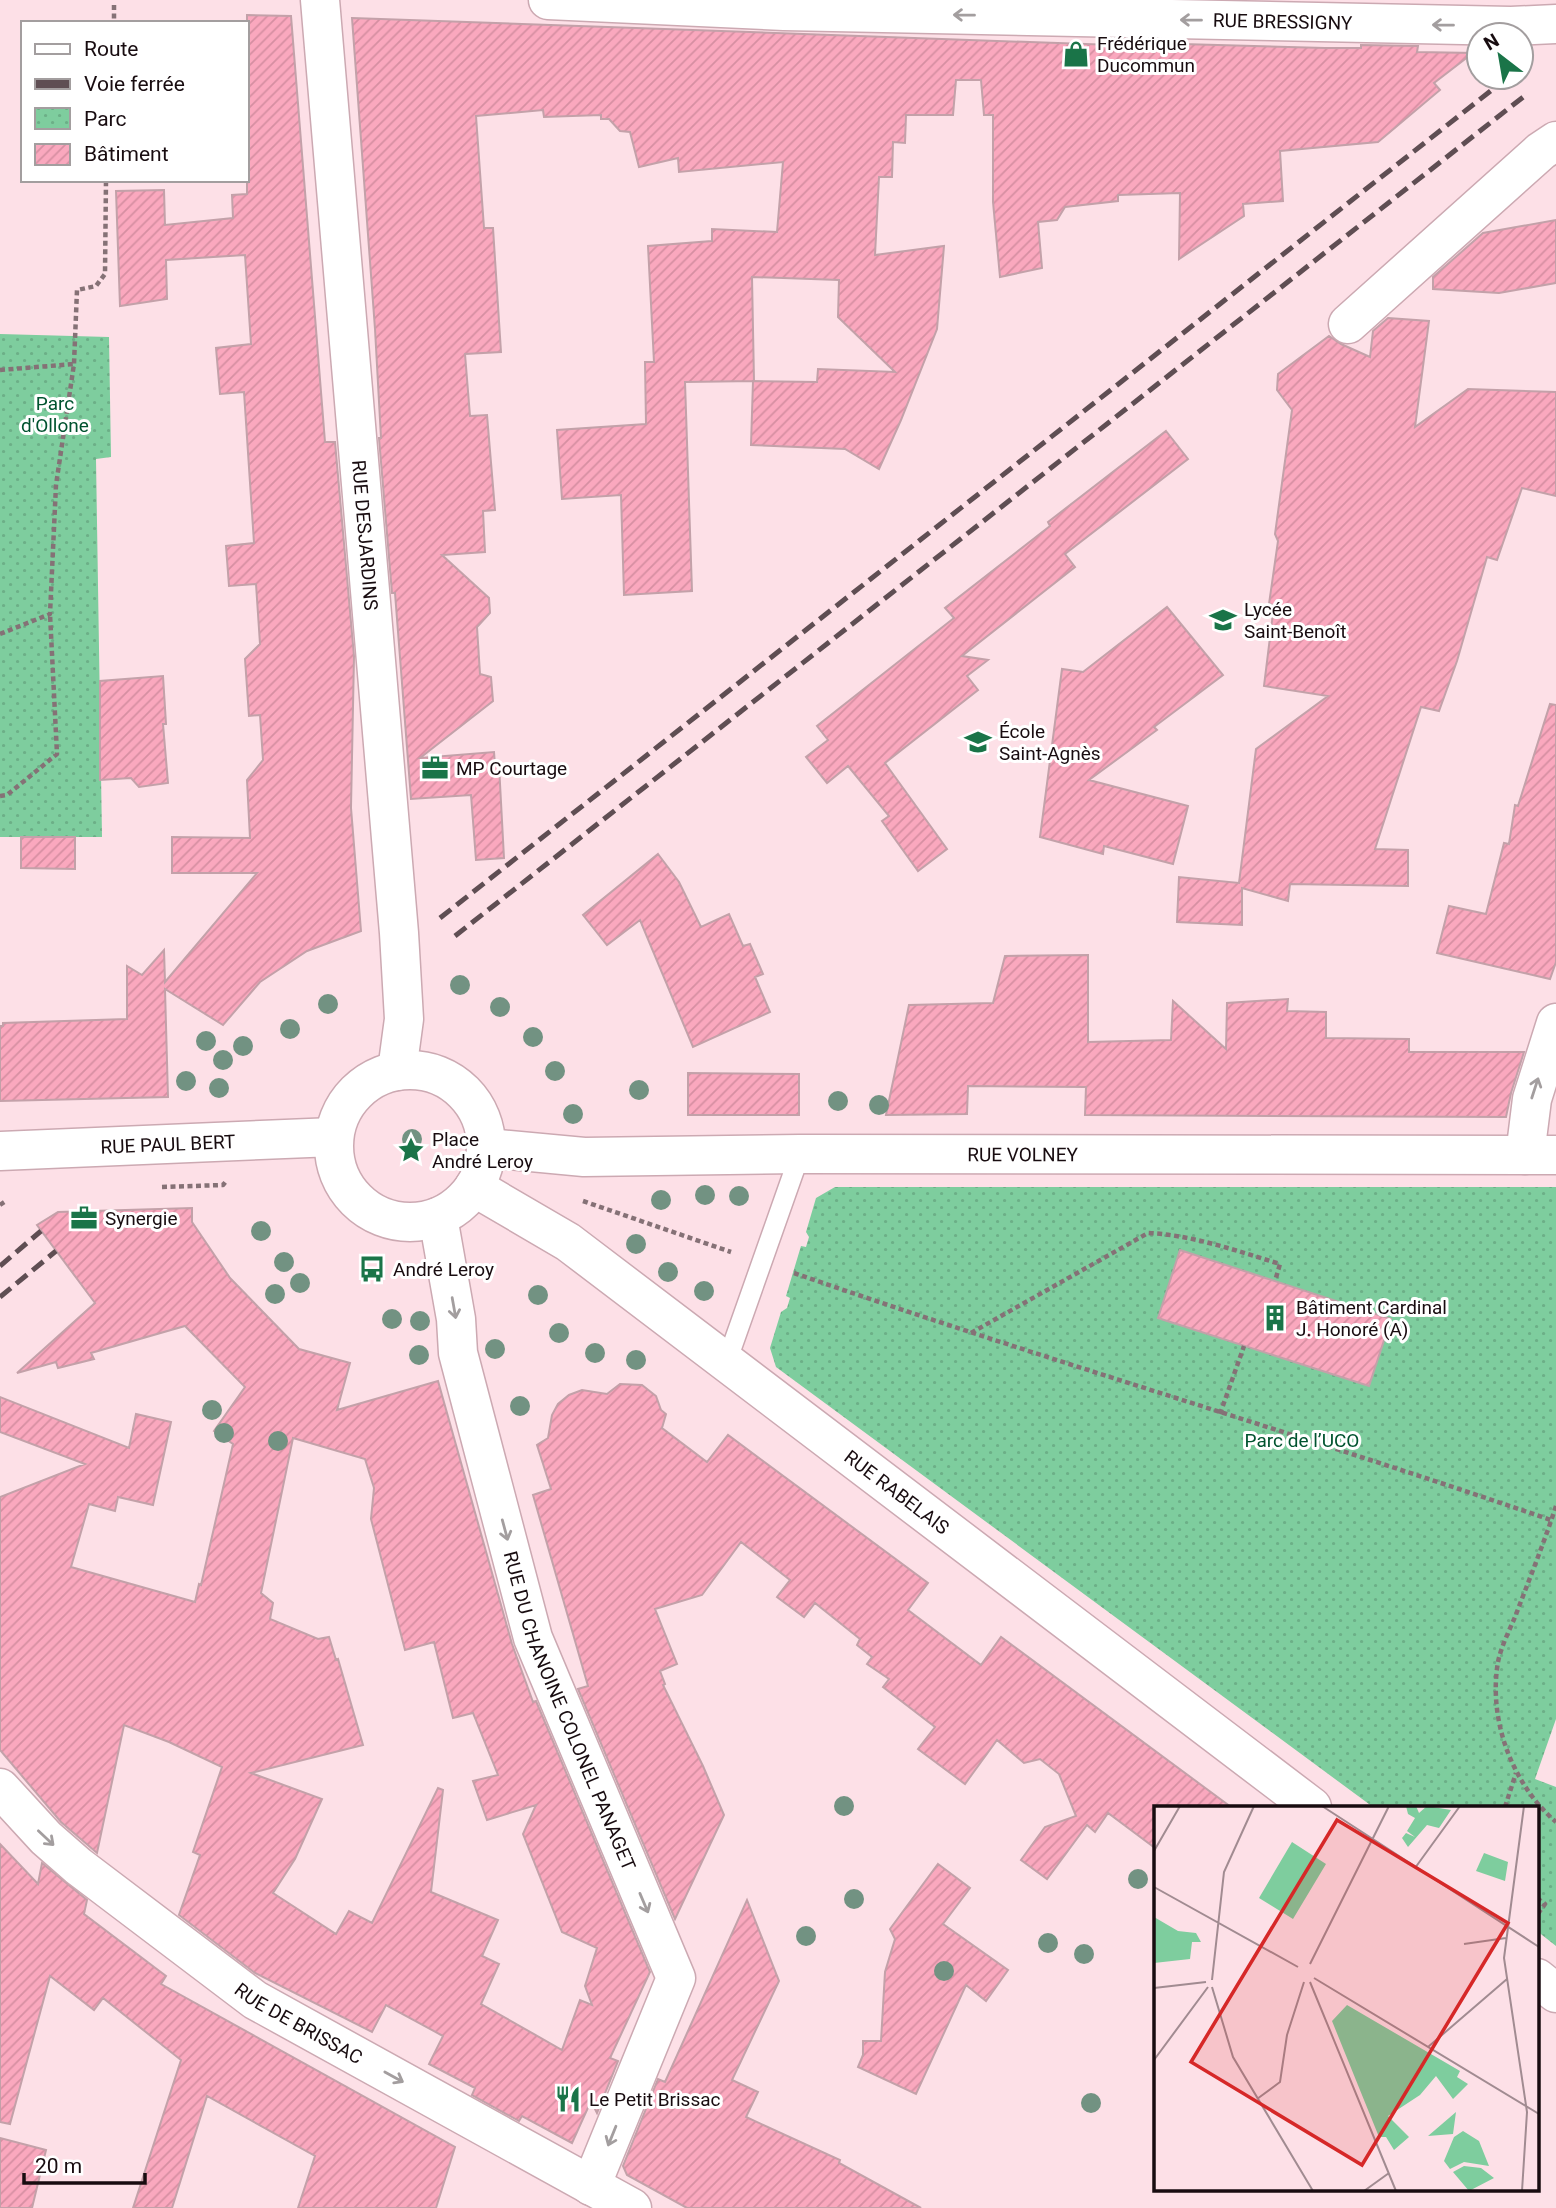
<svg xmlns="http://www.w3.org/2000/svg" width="1556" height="2208" viewBox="0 0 1556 2208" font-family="Roboto,sans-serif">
  <defs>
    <pattern id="park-dots" width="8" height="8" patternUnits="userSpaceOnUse" patternTransform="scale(1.75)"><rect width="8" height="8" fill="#7ecd9e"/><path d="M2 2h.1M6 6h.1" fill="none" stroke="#6caf87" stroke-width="1.8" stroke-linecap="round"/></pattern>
    <pattern id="building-hatch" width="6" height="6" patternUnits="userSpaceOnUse" patternTransform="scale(1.75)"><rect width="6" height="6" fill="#faa8be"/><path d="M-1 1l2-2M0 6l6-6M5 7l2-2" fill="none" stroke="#d68fa2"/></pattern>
  </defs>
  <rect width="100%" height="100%" fill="#fde0e7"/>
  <path fill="url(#park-dots)" d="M0,334L109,337L111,457L96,459L102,837H0Z
    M835,1187H1556V1719L1535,1779L1556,1787V1946L1537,1931V1807H1373L776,1367L770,1348L781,1312L787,1308L790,1298L786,1296L801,1246L806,1247L809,1237L806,1232L816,1198Z"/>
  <path fill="url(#building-hatch)" stroke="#c3a1a9" stroke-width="2" fill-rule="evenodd" d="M247,15L291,16L325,442H335L354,656L351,808L361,931L307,951L260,982L223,1025L165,989L168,1097L0,1101V1026H3V1023L127,1019V966L142,975L164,950L165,982L257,873H172V837L250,838L247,780L263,760L260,715L249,716L245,659L260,644L256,584L229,586L226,546L254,543L244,392L220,394L216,348L251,344L245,255L166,260L167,299L120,306L116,191L164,190L165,225L233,218L232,195L247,194Z
    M352,18L1113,45V40H1130L1182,41V44L1325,48H1361V45L1418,46L1417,52L1473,53L1434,83L1440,90L1378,142L1280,151L1283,201L1243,204L1244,216L1179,259L1180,193L1118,195V201L1065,207L1057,220L1038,222L1042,268L1000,277L993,202V115H984L981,80H956L953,115H906L905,143L893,142L892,177H879L875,255L944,246L937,329L901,420L879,469L845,449L751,445L753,381L817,382L818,369L895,372L838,317L839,280L752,277L754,381L685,382L692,591L624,595L621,495L562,499L557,430L646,424L645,362H654L648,246L712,241V229L777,232L783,162L679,172L678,158L639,167L630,132L620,131L609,119H601V115L544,117L543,110L476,116L484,228H493L501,352L465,354L470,416L487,415L495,510L483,511L485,552L442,555L489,598L490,613L477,627L480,674L491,677L493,701L420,758L494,752L495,765H499L504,858L476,860L471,795L411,799L395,593H392L379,438H381L375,329Z
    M1556,220V283L1499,293L1433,289V277L1483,233Z
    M1388,318L1429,321L1415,427L1468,389L1556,392V496L1522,488L1497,560L1487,557L1457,661L1439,711L1421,707L1375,849L1408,850V886L1290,884L1288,901L1242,888V925L1177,922L1179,877L1239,883L1256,749L1328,696L1264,686L1274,605L1269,604L1278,541L1275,534L1292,410L1277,390L1278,374L1329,336L1341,344L1370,357L1373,331Z
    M1166,431L1188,459L1065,554L1075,567L962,656L988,660L967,676L978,690L885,763L947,849L918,871L882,821L889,816L848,766L827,783L806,757L828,740L817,726L954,618L945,608L1050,526L1048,522Z
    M1167,607L1223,675L1154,727L1157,730L1089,780L1188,806L1173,864L1104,846L1103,854L1040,837L1062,669L1083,672Z
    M163,676L166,724H163L168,783L139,787L131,778L100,780V681Z
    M1550,704L1556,705V962L1550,979L1437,953L1449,906L1486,914L1504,843L1509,844L1515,805L1518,806Z
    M21,837H75V869L21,868Z
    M658,854L679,882L701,927L729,914L743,946L750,944L763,974L755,977L770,1012L693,1047L640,920L607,945L583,915Z
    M1088,955V1042L1171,1040L1173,1001L1226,1049L1227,1003L1288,999L1287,1011L1326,1012V1038L1409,1039V1052H1524L1511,1093L1506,1117L1085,1115L1086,1087L968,1086L967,1114L886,1115L909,1005L993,1003L1005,956Z
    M688,1073L799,1074V1115H688Z
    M192,1208V1222L230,1278L299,1349L350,1363L337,1410L438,1381L512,1644L533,1702L536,1701L650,1972L610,2058L618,2061L597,2113L591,2101L572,2143L522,2116L519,2121L472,2095L475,2088L429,2064L443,2036L386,2005L372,2032L255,1973L179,1915L200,1855L193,1852L222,1767L169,1742L124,1725L97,1853L61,1822L0,1750V1497L85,1464L0,1432V1397L129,1448L136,1414L171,1422L153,1505L118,1497L115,1511L89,1504L71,1567L195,1602L199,1584L201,1585L233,1444L214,1431L245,1387L185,1326L91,1353L94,1359L58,1368L56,1362L17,1373L95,1303L37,1225L58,1212ZM293,1438L365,1459L374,1488L371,1519L405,1650L434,1642L453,1718L473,1713L498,1775L473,1781L487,1820L536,1805L523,1834L562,1932L597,1948L585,1986L592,2005L580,2000L562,2050L481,2004L499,1964L482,1956L498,1920L431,1892L443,1790L438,1788L372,1923L349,1911L336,1934L273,1893L295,1859L322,1799L251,1773L363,1745L338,1659L336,1660L329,1637L318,1639L270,1619L273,1603L261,1593Z
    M1180,1250L1391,1319L1369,1386L1158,1318Z
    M620,1384L642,1385L656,1396L661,1410L666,1414L662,1428L707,1462L728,1435L928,1583L908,1610L981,1665L1001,1637L1231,1807H1155V1848L1108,1813L1095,1832L1087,1825L1047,1879L1021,1860L1045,1827L1076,1816L1059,1774L1040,1759L1024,1763L997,1740L965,1784L918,1749L935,1727L883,1687L889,1679L867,1664L872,1657L857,1645L860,1639L815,1603L804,1617L777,1597L790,1580L741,1542L702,1595L655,1609L677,1664L660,1671L665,1684L663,1685L703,1766L724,1815L675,1919L578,1689L588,1686L533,1495L551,1489L537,1445L548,1438L552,1415L558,1404L569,1395L582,1390L607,1394Z
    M0,1844L38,1884L42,1863L87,1900L84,1914L166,1976L161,1984L455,2147L436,2208H298L315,2156L207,2096L172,2208H133L181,2060L103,1998L94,2010L50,1976L10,2124L0,2122Z
    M938,1864L970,1888L943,1924L1008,1970L986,2001L966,1985L916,2094L858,2067L863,2055V2041H881L885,1972L895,1939L890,1929Z
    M747,1900L779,1981L732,2080L758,2092L746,2117L840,2160L839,2163L921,2208H687L627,2175L623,2166L658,2079L665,2082Z
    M0,2138L46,2150L32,2208H0Z"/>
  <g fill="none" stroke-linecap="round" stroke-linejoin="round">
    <g stroke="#cca9b2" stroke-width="22">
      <path id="lane" d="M727,1361L800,1154"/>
    </g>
    <g stroke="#cca9b2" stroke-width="41">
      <g id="street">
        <path id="s1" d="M320,0L399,933L404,1019L397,1071"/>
        <path id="s2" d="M548,0L784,11L1511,26L1556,24"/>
        <path d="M1348,324L1541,151L1556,141"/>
        <path d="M1525,1155L1532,1099L1556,1023"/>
        <path id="s3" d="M438,1217L456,1319L458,1353L533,1638L676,1978L591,2186"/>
        <path id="s4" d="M0,1788L46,1838L78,1866L255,2000L632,2208"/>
      </g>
    </g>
    <g stroke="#cca9b2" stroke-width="41">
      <g id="secondary">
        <circle cx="410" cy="1146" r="76"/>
        <path id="s5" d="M487,1148L584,1157L800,1154L1556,1155"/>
        <path id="s6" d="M0,1151L334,1137"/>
        <path id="s7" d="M474,1187L568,1242L1312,1807"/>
        <path d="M1537,1978L1556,1993"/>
      </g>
    </g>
    <path stroke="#857176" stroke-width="4.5" stroke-dasharray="5 3.5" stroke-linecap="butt" d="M114,5V23
      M0,370L74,364
      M0,634L50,614L56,485L74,364L77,290L96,286L105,274L106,180
      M0,796L7,795L57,754L50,614
      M162,1187L223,1185L227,1180
      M583,1201L731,1252
      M0,1205L6,1201
      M794,1273C1045,1360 1300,1434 1551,1520
      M971,1333L1148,1233C1193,1235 1237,1251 1280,1264L1275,1281
      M1220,1414L1244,1346
      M1556,1506C1544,1543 1529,1580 1515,1617C1509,1631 1501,1647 1498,1662C1488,1720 1512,1784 1556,1822
      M1505,1807L1516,1773
      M1537,1898L1545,1904L1537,1915"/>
    <use href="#lane" stroke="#fff" stroke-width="19"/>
    <use href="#street" stroke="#fff" stroke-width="38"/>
    <use href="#secondary" stroke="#fff" stroke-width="38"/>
    <path stroke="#5f4e53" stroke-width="5" stroke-dasharray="14 7" stroke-linecap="butt" d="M440,918L1507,78
      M455,936L1527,94
      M0,1266L41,1231
      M0,1297L56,1251"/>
  </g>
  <g fill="#729282">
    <circle cx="460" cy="985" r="10"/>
    <circle cx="328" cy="1004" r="10"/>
    <circle cx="500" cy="1007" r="10"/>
    <circle cx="290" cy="1029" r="10"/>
    <circle cx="533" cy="1037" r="10"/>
    <circle cx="206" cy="1041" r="10"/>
    <circle cx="243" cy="1046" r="10"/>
    <circle cx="223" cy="1060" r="10"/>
    <circle cx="555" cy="1071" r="10"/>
    <circle cx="186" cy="1081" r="10"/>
    <circle cx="219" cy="1088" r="10"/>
    <circle cx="639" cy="1090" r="10"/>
    <circle cx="838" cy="1101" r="10"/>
    <circle cx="879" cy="1105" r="10"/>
    <circle cx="573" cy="1114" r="10"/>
    <circle cx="412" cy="1139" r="10"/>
    <circle cx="705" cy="1195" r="10"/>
    <circle cx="739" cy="1196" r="10"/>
    <circle cx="661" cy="1200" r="10"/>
    <circle cx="261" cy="1231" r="10"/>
    <circle cx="636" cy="1244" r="10"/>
    <circle cx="284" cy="1262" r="10"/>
    <circle cx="668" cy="1272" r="10"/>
    <circle cx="300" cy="1283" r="10"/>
    <circle cx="704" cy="1291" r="10"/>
    <circle cx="275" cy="1294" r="10"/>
    <circle cx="538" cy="1295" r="10"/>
    <circle cx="392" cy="1319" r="10"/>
    <circle cx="420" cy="1321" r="10"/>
    <circle cx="559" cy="1333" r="10"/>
    <circle cx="495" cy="1349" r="10"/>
    <circle cx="595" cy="1353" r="10"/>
    <circle cx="419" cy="1355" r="10"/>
    <circle cx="636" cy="1360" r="10"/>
    <circle cx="520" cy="1406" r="10"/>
    <circle cx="212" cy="1410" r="10"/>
    <circle cx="224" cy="1433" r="10"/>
    <circle cx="278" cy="1441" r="10"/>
    <circle cx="844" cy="1806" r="10"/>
    <circle cx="1138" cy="1879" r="10"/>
    <circle cx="854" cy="1899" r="10"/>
    <circle cx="806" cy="1936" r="10"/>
    <circle cx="1048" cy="1943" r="10"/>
    <circle cx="1084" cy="1954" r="10"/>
    <circle cx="944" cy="1971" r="10"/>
    <circle cx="1091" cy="2103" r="10"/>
  </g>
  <defs><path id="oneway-shaft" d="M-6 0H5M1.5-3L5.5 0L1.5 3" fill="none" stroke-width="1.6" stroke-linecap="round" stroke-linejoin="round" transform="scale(1.75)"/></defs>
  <g stroke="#a39e9f">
    <use href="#oneway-shaft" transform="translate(964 15) rotate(-179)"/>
    <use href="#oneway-shaft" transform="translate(1191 20) rotate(-179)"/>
    <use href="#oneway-shaft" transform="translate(1443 25) rotate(-179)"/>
    <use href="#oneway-shaft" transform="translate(1535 1088) rotate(-72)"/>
    <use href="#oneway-shaft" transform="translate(454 1308) rotate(80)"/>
    <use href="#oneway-shaft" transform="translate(505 1530) rotate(75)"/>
    <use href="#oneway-shaft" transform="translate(46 1838) rotate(43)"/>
    <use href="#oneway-shaft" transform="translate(644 1903) rotate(67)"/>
    <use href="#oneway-shaft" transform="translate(394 2077) rotate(29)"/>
    <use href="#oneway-shaft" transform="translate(612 2136) rotate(112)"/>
  </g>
  <defs>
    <g id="shop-bare" transform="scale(2.1)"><path d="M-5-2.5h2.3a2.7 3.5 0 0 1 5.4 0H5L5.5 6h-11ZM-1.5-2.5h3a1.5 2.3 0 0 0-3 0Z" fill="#1a7448" stroke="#fff" stroke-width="2.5" paint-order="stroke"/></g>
    <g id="school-bare" transform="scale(2.1)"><path d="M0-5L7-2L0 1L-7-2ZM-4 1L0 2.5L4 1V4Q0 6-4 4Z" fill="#1a7448" stroke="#fff" stroke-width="2.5" paint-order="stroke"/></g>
    <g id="office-bare" transform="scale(2.1)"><path d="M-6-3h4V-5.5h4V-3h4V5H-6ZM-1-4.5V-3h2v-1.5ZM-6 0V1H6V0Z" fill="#1a7448" stroke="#fff" stroke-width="2.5" paint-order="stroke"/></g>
    <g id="sight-bare" transform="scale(2.1)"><path d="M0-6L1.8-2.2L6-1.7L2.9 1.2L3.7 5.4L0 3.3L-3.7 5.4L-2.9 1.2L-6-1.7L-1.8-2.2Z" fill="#1a7448" stroke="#fff" stroke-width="2.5" paint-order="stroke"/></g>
    <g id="bus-bare" transform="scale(2.1)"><path d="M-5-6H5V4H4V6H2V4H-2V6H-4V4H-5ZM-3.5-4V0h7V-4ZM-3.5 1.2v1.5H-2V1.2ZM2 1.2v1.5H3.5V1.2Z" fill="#1a7448" stroke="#fff" stroke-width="2.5" paint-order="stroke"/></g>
    <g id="building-bare" transform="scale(2.1)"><path d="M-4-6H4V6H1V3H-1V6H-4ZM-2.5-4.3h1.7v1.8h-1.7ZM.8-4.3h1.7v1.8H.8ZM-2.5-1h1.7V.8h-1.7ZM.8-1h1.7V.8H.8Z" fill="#1a7448" stroke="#fff" stroke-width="2.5" paint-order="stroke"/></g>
    <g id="restaurant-bare" transform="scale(2.1)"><path d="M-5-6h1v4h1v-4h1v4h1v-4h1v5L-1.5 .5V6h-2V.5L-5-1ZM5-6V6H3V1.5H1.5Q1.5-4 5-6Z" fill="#1a7448" stroke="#fff" stroke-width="2.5" paint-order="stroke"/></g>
  </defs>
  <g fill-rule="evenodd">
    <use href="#shop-bare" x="1076" y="54"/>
    <use href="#school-bare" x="1223" y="620"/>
    <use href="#school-bare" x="978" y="742"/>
    <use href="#office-bare" x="435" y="768"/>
    <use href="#sight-bare" x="411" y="1150"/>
    <use href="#office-bare" x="84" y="1218"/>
    <use href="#bus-bare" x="372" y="1269"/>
    <use href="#building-bare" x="1275" y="1318"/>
    <use href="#restaurant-bare" x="568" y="2099"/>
  </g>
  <g text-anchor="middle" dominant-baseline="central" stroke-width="6" stroke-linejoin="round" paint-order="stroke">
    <g font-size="19" fill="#180c10" stroke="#fff">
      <text stroke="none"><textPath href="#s2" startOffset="735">RUE BRESSIGNY</textPath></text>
      <text stroke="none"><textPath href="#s1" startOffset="537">RUE DESJARDINS</textPath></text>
      <text stroke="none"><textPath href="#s6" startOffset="168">RUE PAUL BERT</textPath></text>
      <text stroke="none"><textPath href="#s5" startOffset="536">RUE VOLNEY</textPath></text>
      <text stroke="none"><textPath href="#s7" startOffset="522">RUE RABELAIS</textPath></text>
      <text stroke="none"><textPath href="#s3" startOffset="513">RUE DU CHANOINE COLONEL PANAGET</textPath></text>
      <text stroke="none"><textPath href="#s4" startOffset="382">RUE DE BRISSAC</textPath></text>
    </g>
    <g font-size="19" fill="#180c10" stroke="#fff" text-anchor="start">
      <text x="1097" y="43">Frédérique<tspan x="1097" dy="22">Ducommun</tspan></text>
      <text x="1244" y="609">Lycée<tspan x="1244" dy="22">Saint-Benoît</tspan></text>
      <text x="999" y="731">École<tspan x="999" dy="22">Saint-Agnès</tspan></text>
      <text x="456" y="768">MP Courtage</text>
      <text x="432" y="1139">Place<tspan x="432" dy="22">André Leroy</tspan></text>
      <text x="105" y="1218">Synergie</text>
      <text x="393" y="1269">André Leroy</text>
      <text x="1296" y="1307">Bâtiment Cardinal<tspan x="1296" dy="22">J. Honoré (A)</tspan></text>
      <text x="589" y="2099">Le Petit Brissac</text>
    </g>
    <g font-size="19" fill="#00532f" stroke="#fff">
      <text x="55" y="403">Parc<tspan x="55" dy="22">d'Ollone</tspan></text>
      <text x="1302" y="1440">Parc de l’UCO</text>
    </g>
  </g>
  <g transform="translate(1154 1806)">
    <rect width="385" height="385" fill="#fde0e7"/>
    <path d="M252,0H262L265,7L273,0L297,4L285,22L273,19L254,41L248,32L252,27L261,31L253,25L261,12L254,8ZM330,47L354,56L351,75L322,65ZM302,306L299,328L274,330ZM309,325L325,335L335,360L310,356L296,363L290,355L300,331ZM310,360L327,362L340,372L315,385L299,366Z" fill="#7ecd9e"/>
    <path d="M138,36L172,58L139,113L105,92ZM0,111L24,125L42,127L47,136H38L36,153L0,157ZM193,199L306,265L303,271L314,278L299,293L282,270L266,289L234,310L255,331L240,344L232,331H225L178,215Z" fill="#7ecd9e"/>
    <path fill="none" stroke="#a18b91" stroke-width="2" d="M168,0L385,141M0,45L26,0M261,62L306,0M0,81L144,161M310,138L352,132M156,158L235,0M160,172L385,308M58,174L70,66L100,0M156,176L242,385M58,181L79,251L159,385M0,182L52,176M274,241L353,173M0,254L54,181M103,293L126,276L133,229L150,176M210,385L235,367M368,385L373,306L350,152L370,0"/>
    <path fill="#d62828" fill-opacity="0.15" stroke="#d62828" stroke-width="3.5" d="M183,14L354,117L208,359L37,256Z"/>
    <rect width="385" height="385" fill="none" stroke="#180c10" stroke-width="3.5"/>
  </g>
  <rect x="21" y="21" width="228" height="161" fill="#ffffff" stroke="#a39e9f" stroke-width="2"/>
  <rect x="35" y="44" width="35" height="10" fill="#ffffff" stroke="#a39e9f" stroke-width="2"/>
  <text x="84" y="56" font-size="21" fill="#180c10">Route</text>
  <rect x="35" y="79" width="35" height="10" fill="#5f4e53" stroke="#a39e9f" stroke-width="2"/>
  <text x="84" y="91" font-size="21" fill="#180c10">Voie ferrée</text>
  <rect x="35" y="108" width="35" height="21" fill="url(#park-dots)" stroke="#a39e9f" stroke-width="2"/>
  <text x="84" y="126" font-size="21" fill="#180c10">Parc</text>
  <rect x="35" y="144" width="35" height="21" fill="url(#building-hatch)" stroke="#a39e9f" stroke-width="2"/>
  <text x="84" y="161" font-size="21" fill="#180c10">Bâtiment</text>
  <g transform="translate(1500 56) rotate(329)"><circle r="33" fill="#ffffff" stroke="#a39e9f" stroke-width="2"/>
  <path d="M0-5L12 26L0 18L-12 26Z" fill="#1a7448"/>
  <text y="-10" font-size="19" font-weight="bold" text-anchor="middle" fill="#180c10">N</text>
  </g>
  <path d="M24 2173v10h121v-10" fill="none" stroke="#180c10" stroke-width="3.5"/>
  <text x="35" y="2173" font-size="21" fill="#180c10" stroke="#ffffff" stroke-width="5" paint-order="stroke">20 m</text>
</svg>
